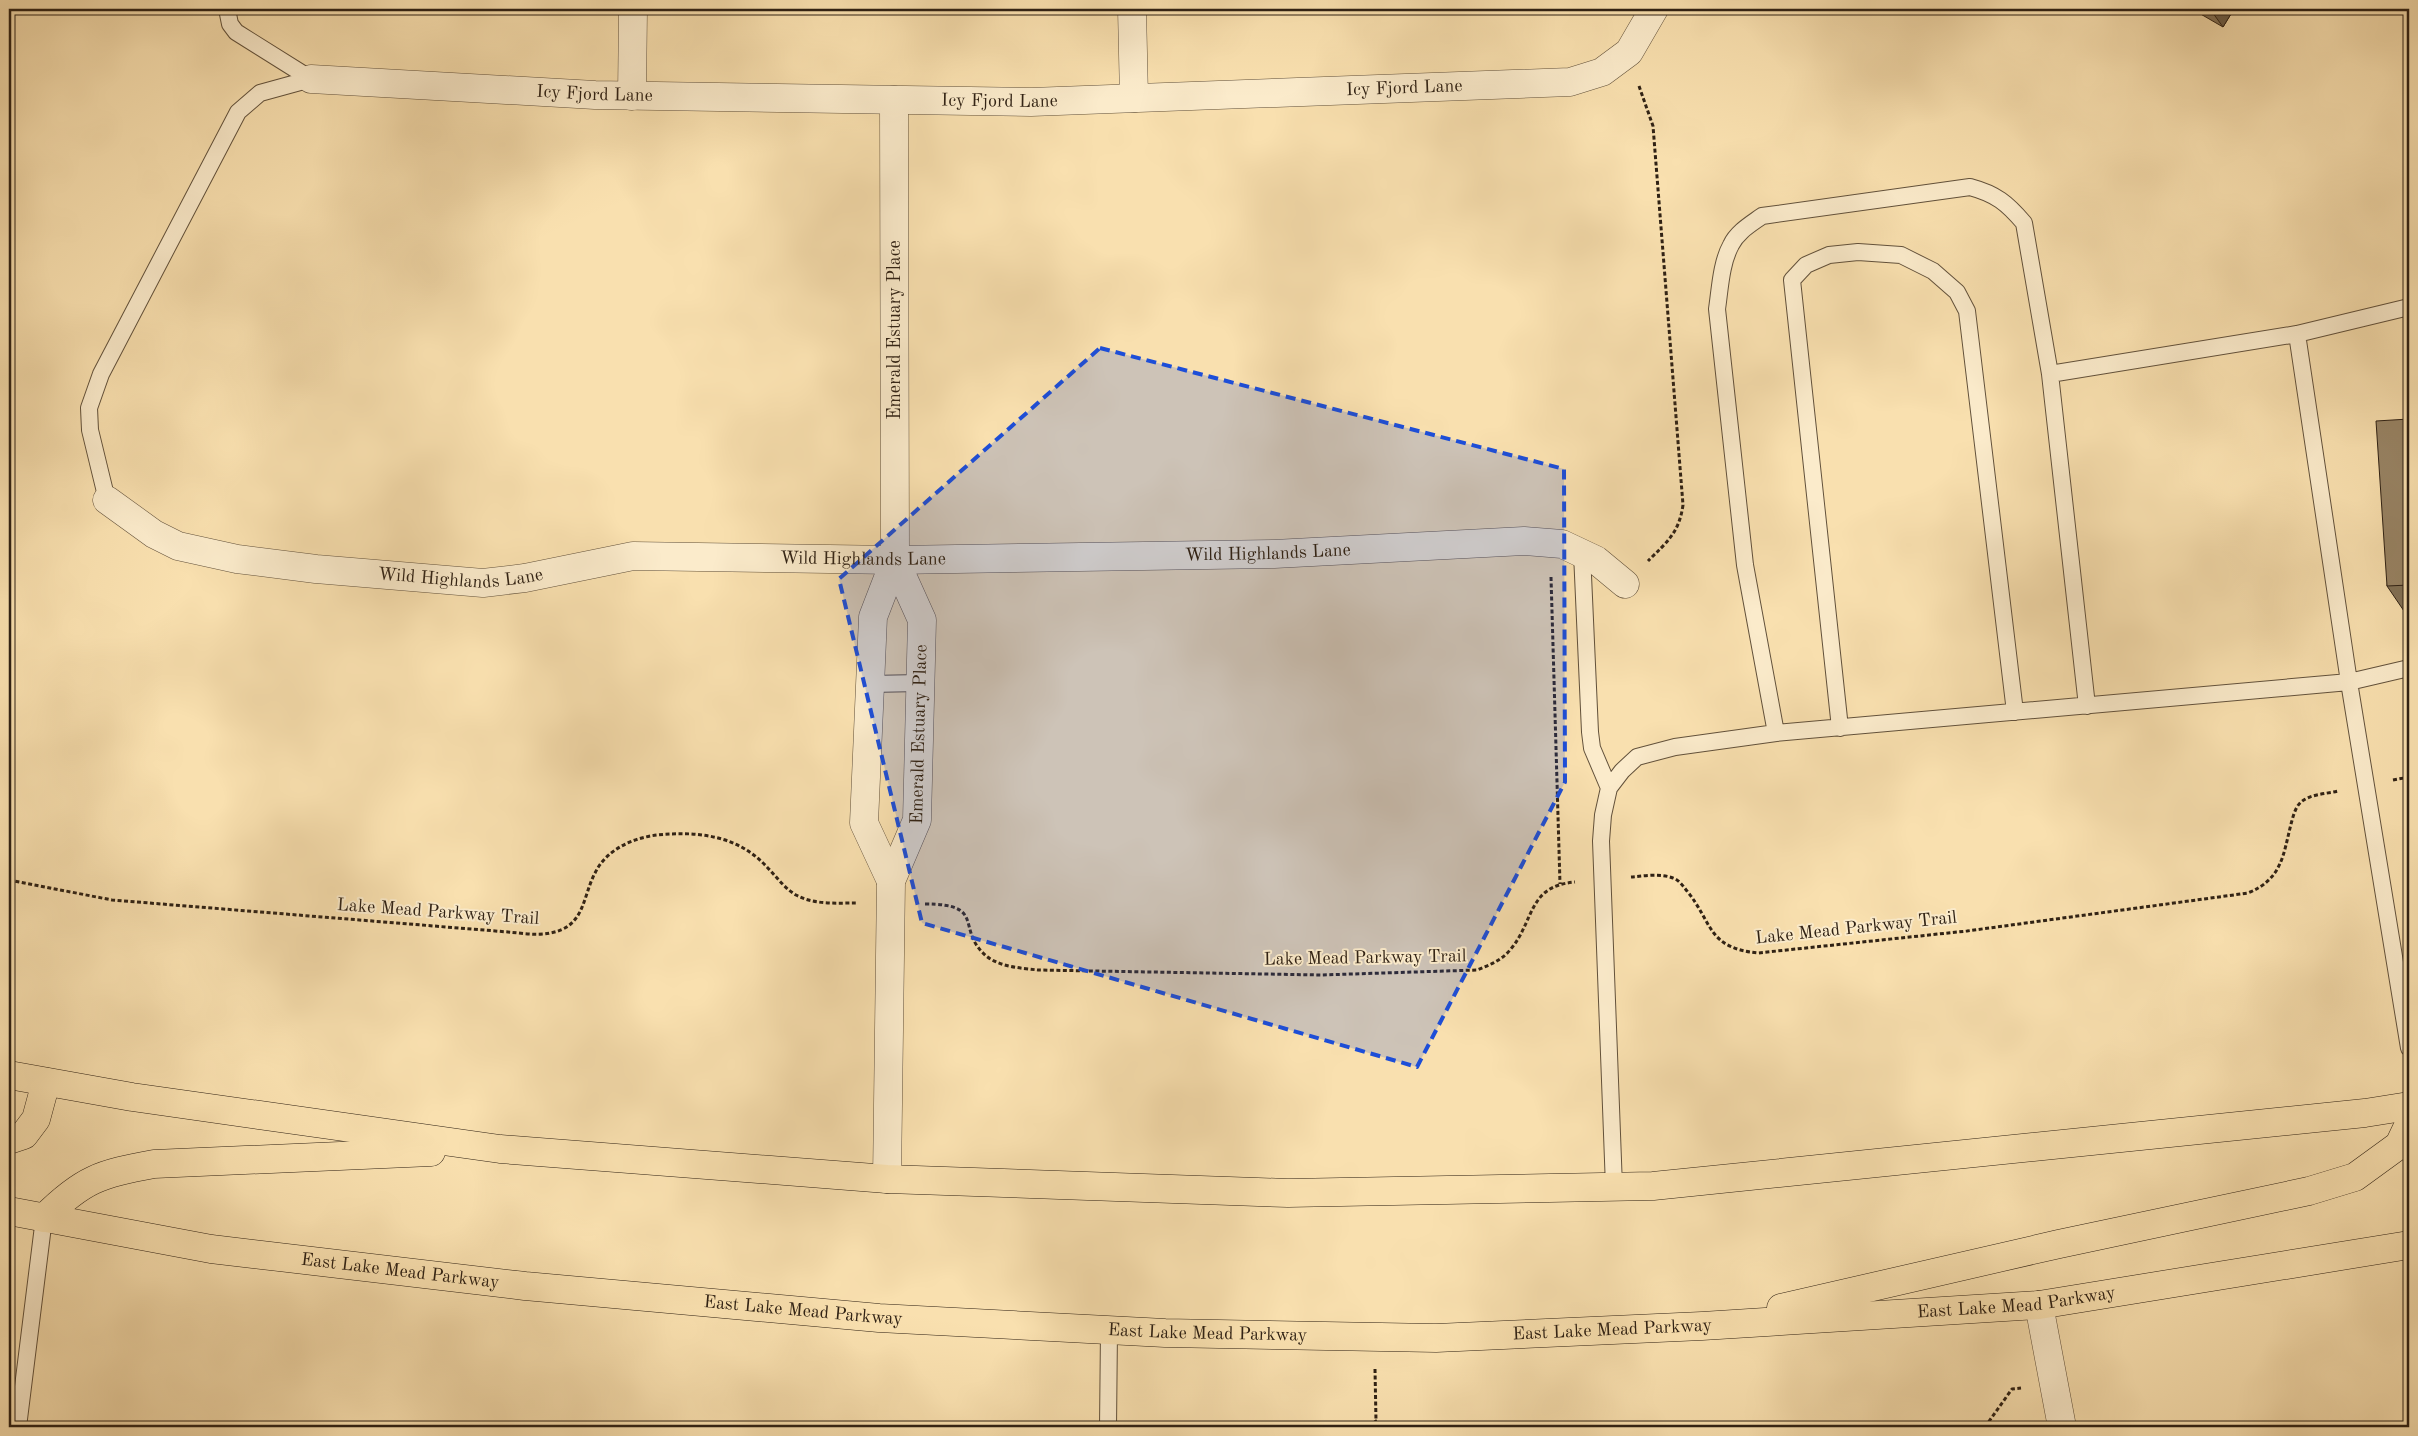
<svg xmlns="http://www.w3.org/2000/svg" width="2418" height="1436" viewBox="0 0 2418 1436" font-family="'Old Standard TT',serif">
  <rect width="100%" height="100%" fill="#f9e0af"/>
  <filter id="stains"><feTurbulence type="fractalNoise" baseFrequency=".004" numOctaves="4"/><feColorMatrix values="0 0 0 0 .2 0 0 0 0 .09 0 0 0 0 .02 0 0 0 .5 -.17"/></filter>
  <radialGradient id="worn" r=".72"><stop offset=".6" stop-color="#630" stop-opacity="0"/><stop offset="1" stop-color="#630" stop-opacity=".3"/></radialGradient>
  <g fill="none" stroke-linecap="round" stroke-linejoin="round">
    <g stroke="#62513b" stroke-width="18">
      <path id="lane" d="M227,9L230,24L236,32L311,79
        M2297,334L2349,682L2409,668
        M2050,374L2087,706
        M107,500L90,430L89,408L101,374L238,112L260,93L311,79
        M1582,553L1590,732L1592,748L1609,788
        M870,684L920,683
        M1840,728L1792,280L1806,265L1829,255L1858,252L1901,255L1933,271L1957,292L1967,311L2015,712
        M1776,733L2349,682L2409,1048
        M1614,1187L1601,841L1603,815L1609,788L1622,771L1637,757L1675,747L1776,733L1745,565L1717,309C1720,289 1721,263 1731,245C1737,232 1751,224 1762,216L1970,187C1996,194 2007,203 2024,223L2050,374L2297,334L2409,307
        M18,1427L44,1218
        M1108,1427L1109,1330"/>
    </g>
    <g stroke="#62513b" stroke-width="29">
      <g id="street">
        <path d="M1132,9L1134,98"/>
        <path id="s1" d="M311,79L595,95L1031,102L1570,82L1602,72L1629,52L1654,9"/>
        <path d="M632,96L633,9"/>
        <path id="s2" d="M107,500L154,534L178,546L237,559L316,569L483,583L525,578L633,556L895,560L1274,554L1524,541L1562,544L1596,560L1625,584"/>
        <path d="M891,881L864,823L873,617L895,560L894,100"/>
        <path id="s3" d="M887,1179L891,881L917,820L922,620L895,560"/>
        <path d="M2039,1305L2062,1427"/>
      </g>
    </g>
    <g stroke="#2f2114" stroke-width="29">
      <g id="primary">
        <path d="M9,1075L132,1097L500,1149L887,1179L1288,1193L1653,1186L2365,1113L2409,1106"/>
        <path d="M9,1140L24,1135L36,1119L46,1082"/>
        <path id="s4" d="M9,1211L211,1249L525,1286L879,1318L1165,1333L1436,1338L1702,1326L2039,1305L2409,1245"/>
        <path d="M44,1218C83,1179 100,1174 154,1164L431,1152"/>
        <path d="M1781,1308L2059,1244L2309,1191L2355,1177L2399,1145L2409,1124"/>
      </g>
    </g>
    <path stroke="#2f2114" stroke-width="3" stroke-dasharray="4 2.5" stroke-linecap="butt" d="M1639,86L1653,126L1683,505C1679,533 1667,542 1648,561
      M1551,577L1560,884
      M2393,780L2404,778L2409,780
      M1631,877C1644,876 1660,873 1673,878C1679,880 1683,886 1687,891C1713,923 1707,948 1758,953L1967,931L2248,893C2282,879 2283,856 2291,824C2293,817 2295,808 2300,803C2309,794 2326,794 2338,791
      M9,880L112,900L508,932C521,933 537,936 550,933C585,927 582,898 595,873C606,850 632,838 657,835C697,831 737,835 766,866C776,876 784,888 796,895C814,905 837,903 856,903
      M925,904C985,904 957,927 983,953C996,967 1021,968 1038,970L1321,975L1477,970C1489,965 1501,961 1510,950C1535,921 1527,886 1575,882
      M1375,1369L1376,1421
      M1368,1427L1376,1421L1385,1427
      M1985,1427L2012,1389L2021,1388"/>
    <use href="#lane" stroke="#fbebcb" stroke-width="16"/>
    <use href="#street" stroke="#fbebcb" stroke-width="28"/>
    <use href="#primary" stroke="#f9e0af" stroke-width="28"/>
  </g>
  <path fill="#837257" stroke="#2f2114" d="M2192,9H2234L2223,27Z
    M2409,419V610L2404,611L2387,586Z"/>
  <path fill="#6a5c47" stroke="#2f2114" d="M2210,9H2234L2223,27Z"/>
  <path fill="#988465" stroke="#2f2114" d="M2409,419V585L2387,586L2376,421Z"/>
  <path fill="#1d4ed8" fill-opacity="0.2" stroke="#1d4ed8" stroke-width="4" stroke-dasharray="10 6" stroke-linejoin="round" d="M1100,348L1564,469L1565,782L1417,1067L922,923L839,579Z"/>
  <g text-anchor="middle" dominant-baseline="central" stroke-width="4" stroke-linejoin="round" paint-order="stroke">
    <g font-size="18" fill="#2f2114" stroke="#fbebcb">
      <text stroke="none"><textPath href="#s1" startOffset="1094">Icy Fjord Lane</textPath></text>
      <text stroke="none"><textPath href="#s1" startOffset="284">Icy Fjord Lane</textPath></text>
      <text stroke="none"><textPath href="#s1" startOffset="689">Icy Fjord Lane</textPath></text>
      <text transform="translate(895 330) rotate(-90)">Emerald Estuary Place</text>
      <text stroke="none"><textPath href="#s2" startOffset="1180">Wild Highlands Lane</textPath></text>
      <text stroke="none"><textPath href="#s2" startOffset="775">Wild Highlands Lane</textPath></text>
      <text stroke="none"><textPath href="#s2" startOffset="370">Wild Highlands Lane</textPath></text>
      <text stroke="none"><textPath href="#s3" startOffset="450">Emerald Estuary Place</textPath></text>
      <text transform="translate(438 912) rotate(4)">Lake Mead Parkway Trail</text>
      <text transform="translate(1856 928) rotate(-6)">Lake Mead Parkway Trail</text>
      <text transform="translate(1365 958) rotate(-1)">Lake Mead Parkway Trail</text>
      <text stroke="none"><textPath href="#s4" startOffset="396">East Lake Mead Parkway</textPath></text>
      <text stroke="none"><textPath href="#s4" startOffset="2016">East Lake Mead Parkway</textPath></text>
      <text stroke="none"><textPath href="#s4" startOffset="801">East Lake Mead Parkway</textPath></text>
      <text stroke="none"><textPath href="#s4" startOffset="1611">East Lake Mead Parkway</textPath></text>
      <text stroke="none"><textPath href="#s4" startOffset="1206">East Lake Mead Parkway</textPath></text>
    </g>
  </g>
  <rect width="2418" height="1436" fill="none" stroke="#f9e0af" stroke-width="30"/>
  <rect x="10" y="10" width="2398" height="1416" fill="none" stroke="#2f2114" stroke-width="2.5"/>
  <rect x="15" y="15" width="2388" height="1406" fill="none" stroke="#2f2114"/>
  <rect width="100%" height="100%" filter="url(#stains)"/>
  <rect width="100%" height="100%" fill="url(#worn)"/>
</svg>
